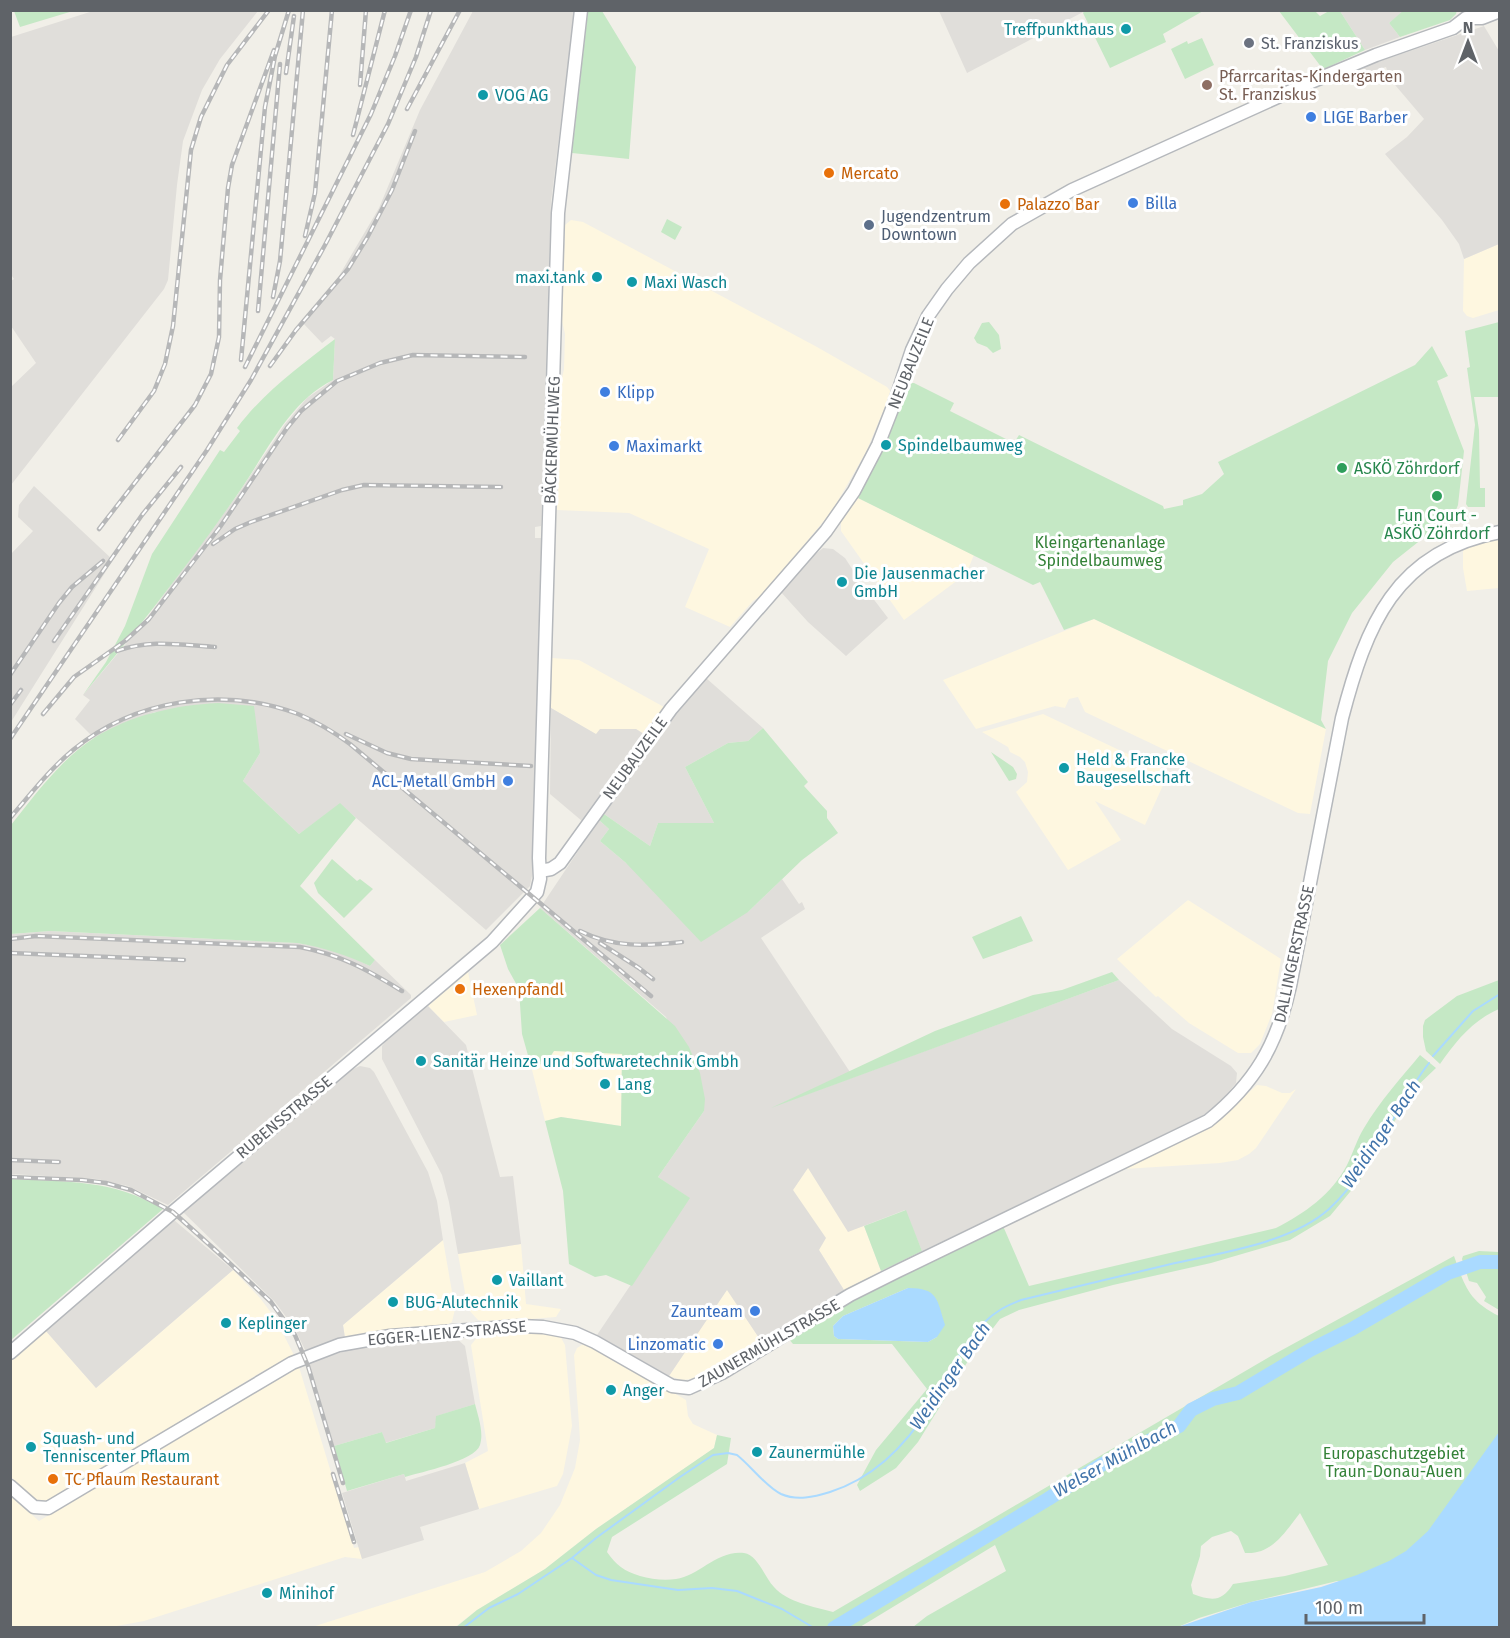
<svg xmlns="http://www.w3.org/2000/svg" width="1510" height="1638" viewBox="0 0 1510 1638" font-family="'Fira Sans',sans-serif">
  <rect width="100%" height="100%" fill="#f1efe8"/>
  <path fill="#fef7e0" d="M571,220L583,222L817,347L887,387L891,392L866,452L832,511L763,594L753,601L730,627L685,607L709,549L629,513L557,510L560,387L564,369L565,334L562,321L565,225Z
    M1499,244V310L1473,318L1467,316L1463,311L1464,259Z
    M858,498L974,555L966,574L904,620L841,531V522Z
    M1499,539V588L1467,591L1463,568V551L1466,547Z
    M1094,619L1326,729L1310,814L1298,813L1085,712L1078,697L1069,699L1065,708L1055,706L976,729L943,680Z
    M552,658L579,660L664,707L644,734L636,729L597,735L551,708Z
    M1043,714L1117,749L1169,772L1145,825L1095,801L1121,840L1068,870L1016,792L1027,782L1028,772L1025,762L1020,757L1010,752L1008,747L982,732Z
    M1188,900L1281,959L1272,1014L1260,1044L1251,1053H1238L1189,1023L1158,996L1156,997L1117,959Z
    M468,972L477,1015L444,1022L428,1006Z
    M554,1051L622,1053L621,1126L561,1117L545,1121L531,1066L546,1063Z
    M1257,1085L1266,1086L1282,1093H1290L1296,1089L1256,1148L1249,1154L1238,1160L1220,1163L1124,1169L1203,1130L1218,1120Z
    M808,1167L848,1231L864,1226L881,1271L844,1290L819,1250L793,1190Z
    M443,1240L455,1309L452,1322L445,1326L375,1332L345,1338L343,1325Z
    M521,1244L526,1304L561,1309L556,1317L492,1322L478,1320L468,1309L458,1254Z
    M233,1270L260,1298L275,1318L294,1355L263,1371L52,1499L43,1502L35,1500L11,1477L10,1362L45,1330L96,1388Z
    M727,1289L761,1341L697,1378L682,1380L669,1376Z
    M530,1331L553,1333L560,1336L565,1345L572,1426L563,1474L557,1486L479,1509L465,1463L488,1451L471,1345L479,1335Z
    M585,1343L590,1344L686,1400L688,1416L693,1424L717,1435L714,1448L596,1529L545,1569L477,1610L455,1627L309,1628L485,1572L521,1551L541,1533L560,1505L575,1468L580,1440L579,1424L574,1355L577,1348Z
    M299,1367L354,1548L359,1547L362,1559L345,1557L144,1621L111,1627H11L10,1495L39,1521Z"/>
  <path fill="#e0deda" d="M93,11H258L220,59L202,90L183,141L177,185L168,280L164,289L11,485V387L36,363L11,326V281L14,279L10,273L11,37Z
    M473,11H574V15L551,202L541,526L535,527V538H542L532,876L530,886L486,930L340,804L299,834L243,781L260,753L155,712L121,725L94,738L75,719L90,700L83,695L140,627L238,494L285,424L307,398L333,380L335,339L331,336L322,343L301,321L336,281L379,208L420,110Z
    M939,11H1085L967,73Z
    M1340,11H1404L1389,23L1400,37L1365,50Z
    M1484,26L1499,51V244L1464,259L1459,244L1442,220L1385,154L1407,137L1424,119L1390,79L1386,67L1365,73L1363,67Z
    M34,486L113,560L11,722V554L33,531L18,517L19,505Z
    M823,548L833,549L845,558L862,584L888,618L846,656L808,622L780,591L807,561Z
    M706,678L763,728L748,741L728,743L685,767L714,823H658L650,846L604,814L661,732Z
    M551,708L596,734L600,729H636L644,734L582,821L550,794Z
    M599,820L609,829L600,841L626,863L748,912L782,879L799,904L802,902L805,909L761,938L850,1072L786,1102L1119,980L1172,1029L1231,1066L1237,1073L1236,1083L1221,1101L1204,1115L922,1251L905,1210L848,1232L808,1168L793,1190L826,1238L819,1250L844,1290L761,1341L727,1290L669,1376L597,1335L689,1198L658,1177L704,1111L666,1017L540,908Z
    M50,931L297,943L322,947L349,956L370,966L375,960L411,995V998L168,1205L128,1186L97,1179L11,1174V934Z
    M428,1006L466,1045L500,1177L513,1176L521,1244L458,1254L449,1202L442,1175L382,1059V1046L386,1041Z
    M360,1066L370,1068L374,1072L428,1172L437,1201L443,1240L343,1325L345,1338L305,1350L295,1329L275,1302L183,1212L351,1070Z
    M174,1220L233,1270L96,1388L45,1330Z
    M456,1338L465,1346L475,1404L437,1416L435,1428L385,1443L382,1432L334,1446L309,1363L348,1350L376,1344Z
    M465,1463L479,1509L420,1527L424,1540L362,1559L342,1493L404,1474L406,1481Z"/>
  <path fill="#c5e8c5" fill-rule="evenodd" d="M1085,10H1203V11L1163,34L1166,42L1110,68L1083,13Z
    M1404,10H1457L1456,14L1450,20L1400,37L1389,23Z
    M14,11V10L73,11L20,27Z
    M588,11H602L636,67L629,159L572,153Z
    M1279,11H1315L1320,16L1329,11H1340L1365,50L1326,68H1322Z
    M1202,38L1214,65L1185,79L1171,49L1187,41L1188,44Z
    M667,219L682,227L675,240L661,232Z
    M989,322L999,335L1001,349L993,353L987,347L977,343L974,338L982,323Z
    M1499,322V397H1474L1479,430L1480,488H1485V507H1468L1466,504L1475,425L1467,368L1470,367L1465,331Z
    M335,339L333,380C288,402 265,456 237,495C189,564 137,630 83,695L106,662L125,626L152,554L220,450L224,452L240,431L237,428C264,392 300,366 335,339Z
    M1432,346L1448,376L1437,381L1464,451L1458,505L1456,510L1432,531L1393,562L1352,613L1328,661L1321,720L1326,729L1094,619L1064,630L1040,582L1033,585L858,498L888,439L909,383H914L954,403L950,411L1014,443L1019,435L1163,506L1164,509L1183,505V500L1202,494L1224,474L1218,462L1415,365Z
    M218,703L254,706L260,753L243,781L299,834L340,803L356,818L300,886L375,960L370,966C346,955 323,947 297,943L50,931L11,934V825C35,795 61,759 94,738C131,715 175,705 218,703Z
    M763,728L808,782L804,786L827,811V818L838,833L802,860L748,912L701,942L626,863L600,841L609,829L599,820L604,814L650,846L658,823H714L685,767L728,743L748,741Z
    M991,752L1013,767L1017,774L1016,779L1009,781Z
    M332,859L357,881L360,879L373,889L344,918L318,893L314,883Z
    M540,908L675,1026L689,1047L700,1073L705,1099L704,1111L658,1177L690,1198L632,1286L606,1275L595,1277L569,1264L563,1191L545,1121L561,1117L621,1126L622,1054L554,1051L546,1063L531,1066L522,1034L519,989L508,969L500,945Z
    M1021,916L1033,941L983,959L972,937Z
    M1112,972L1119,980L771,1108L935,1031L1033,995L1062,990Z
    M1499,980V1009C1473,1020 1456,1041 1440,1064L1426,1051L1423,1037V1026L1425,1020L1457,996Z
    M1420,1055L1436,1068L1413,1090L1360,1180L1330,1216L1290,1240L1211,1263L1113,1285L1019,1310L1000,1319L968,1361L918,1442L896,1468L860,1491L857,1485L876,1450L927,1389L892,1344H793L788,1338L853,1299L1003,1226L1029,1286L1276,1228C1305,1213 1331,1195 1347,1165C1353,1153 1357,1139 1364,1128C1380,1101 1401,1078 1420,1055ZM908,1288L937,1337L928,1342L838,1339L834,1336L833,1326L843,1316Z
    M11,1179C68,1182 112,1179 163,1209L11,1340Z
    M906,1210L922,1251L881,1271L864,1226Z
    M1479,1251L1499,1252V1310L1484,1301L1486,1297L1477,1283L1469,1281L1462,1259L1463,1256Z
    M1454,1256C1465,1287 1469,1301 1499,1316V1591L1337,1581L1251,1602L1199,1618L1178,1627H913L927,1616L1006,1571L995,1545L860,1627L455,1628L477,1610L545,1569L596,1529L714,1448L717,1435L731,1438L727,1464L612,1537L607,1552C616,1565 624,1571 640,1576C651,1579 664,1581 676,1579C699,1576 717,1550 744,1553C758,1555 765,1578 774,1587C787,1602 814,1607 833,1612L1271,1356ZM1300,1513L1328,1565L1285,1576L1233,1584C1222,1602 1212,1601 1193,1594L1191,1585L1200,1556L1201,1546L1212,1537L1231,1531L1238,1536L1245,1553C1272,1555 1285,1532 1300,1513Z
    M475,1404C478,1416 484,1432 480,1445C475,1461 421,1472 405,1477L404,1474L347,1491L334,1446L382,1432L386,1443L435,1428L436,1416Z"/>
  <path fill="#aadaff" d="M908,1288C938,1288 937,1299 945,1325L937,1337L928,1342L838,1339L834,1336L833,1326L843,1316Z
    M1499,1432L1500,1546L1497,1549H1500L1499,1627H1178L1251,1602L1321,1587L1357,1575L1389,1561L1406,1551L1428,1531Z"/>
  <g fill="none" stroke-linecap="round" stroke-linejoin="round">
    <path stroke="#aadaff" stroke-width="2" d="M1433,1056L1473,1011L1500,994
      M572,1558L596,1575L611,1580L678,1590L712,1588L737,1591L782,1609L814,1628
      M463,1628L489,1608L518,1594L572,1558L596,1538L680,1477L713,1455L728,1453L737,1455C751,1466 766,1487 781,1494C797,1501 814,1497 830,1492C874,1478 907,1444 931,1405C951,1373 967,1330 1000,1310C1006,1306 1014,1303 1021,1300C1071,1288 1121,1276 1171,1264C1220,1253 1291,1243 1329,1209C1373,1169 1393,1109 1429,1063"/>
    <path stroke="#aadaff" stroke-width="14" d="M834,1628L1048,1499L1101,1465L1179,1426L1191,1410L1213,1399L1238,1393L1310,1350L1352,1329L1448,1273L1480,1262H1500"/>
    <g stroke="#b5b8bc" stroke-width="15">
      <path id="minor" d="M540,871L551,869L560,863L671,709L826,531L854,491L878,445L894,404L912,350L928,316L947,289L969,263L1012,224L1072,190L1311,82L1376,55L1453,28L1466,18H1482L1500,11
        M10,1353L173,1212L492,942L537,892L540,879L539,858L558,213L581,10
        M10,1486L34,1507L48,1508L292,1363L339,1345L390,1336L520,1326L543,1327L575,1333L595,1342L672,1386L689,1388L722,1373L850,1295L898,1271L1208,1121C1255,1083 1277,1045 1290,986L1342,718C1366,626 1395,551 1500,532"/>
    </g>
    <use href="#minor" stroke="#fff" stroke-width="12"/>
    <g stroke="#b6b7b8" stroke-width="4.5">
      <path id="rail" d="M286,73L294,16
        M360,85L366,10
        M407,109L460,10
        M353,135L385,10
        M305,236L315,193L332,10
        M273,297L280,261L303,10
        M258,311L280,64
        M241,360L265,107L275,56L289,10
        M270,366L296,330L348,269L367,238L392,190L415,131
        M245,367L371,114L395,56L411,10
        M118,440L154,391L165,364L173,326L191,150L201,117L227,65L269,10
        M99,529L195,405L211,374L219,337L220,280L228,188L232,165L274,50
        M213,544L235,529L251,522L342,490L364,485L501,487
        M54,641L142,515L181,467
        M117,651C150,639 181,645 215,647
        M10,675L59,603L72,587L103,561
        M10,705L21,690
        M43,714L74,677L125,641L149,619L220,527L287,428L301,411L337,381L380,363L413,355L525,357
        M346,734L387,753L411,759L531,766
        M10,739L207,450L251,380L325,245L388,124L416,57L431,10
        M10,818C30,795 49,770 73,750C135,699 223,686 298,714C317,722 334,732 350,744L651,996
        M580,931C614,948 646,946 682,942
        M10,939L36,936L300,947C341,955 366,969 402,991
        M600,943L639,968L653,979
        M10,953L184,960
        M10,1160L59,1162
        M10,1177L82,1180L106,1183L131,1190L173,1212L223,1257L271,1302L295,1335L308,1366L343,1483
        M333,1474L354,1542"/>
    </g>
    <use href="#rail" stroke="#fff" stroke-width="2" stroke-dasharray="7" stroke-linecap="butt"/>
  </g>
  <g fill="#0f9aa8" stroke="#fff" stroke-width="2">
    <circle cx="1126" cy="29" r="6"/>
    <circle cx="483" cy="95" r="6"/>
    <circle cx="597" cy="277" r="6"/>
    <circle cx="632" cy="282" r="6"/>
    <circle cx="886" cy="445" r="6"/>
    <circle cx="842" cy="582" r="6"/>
    <circle cx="1064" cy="768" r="6"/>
    <circle cx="421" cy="1061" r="6"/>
    <circle cx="605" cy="1084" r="6"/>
    <circle cx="497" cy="1280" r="6"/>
    <circle cx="393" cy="1302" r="6"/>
    <circle cx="226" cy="1323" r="6"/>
    <circle cx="611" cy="1390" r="6"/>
    <circle cx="31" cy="1447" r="6"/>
    <circle cx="757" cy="1452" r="6"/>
    <circle cx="267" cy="1593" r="6"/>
  </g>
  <circle fill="#6b7280" stroke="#fff" stroke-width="2" cx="1249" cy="43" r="6"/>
  <circle fill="#8d6e63" stroke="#fff" stroke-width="2" cx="1207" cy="85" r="6"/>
  <g fill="#3f7fe0" stroke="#fff" stroke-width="2">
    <circle cx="1311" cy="117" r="6"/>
    <circle cx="1133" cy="203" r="6"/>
    <circle cx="605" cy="392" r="6"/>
    <circle cx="614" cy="446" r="6"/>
    <circle cx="508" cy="781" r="6"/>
    <circle cx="755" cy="1311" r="6"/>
    <circle cx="718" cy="1344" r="6"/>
  </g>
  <g fill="#e8710a" stroke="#fff" stroke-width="2">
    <circle cx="829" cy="173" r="6"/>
    <circle cx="1005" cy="204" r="6"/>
    <circle cx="460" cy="989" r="6"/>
    <circle cx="53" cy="1479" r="6"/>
  </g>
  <circle fill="#5c6f8a" stroke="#fff" stroke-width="2" cx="869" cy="225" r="6"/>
  <g fill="#2e9e5b" stroke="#fff" stroke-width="2">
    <circle cx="1342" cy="468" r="6"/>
    <circle cx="1437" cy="496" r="6"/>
  </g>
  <g text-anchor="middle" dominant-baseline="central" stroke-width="6" stroke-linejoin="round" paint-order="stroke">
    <g font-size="16" fill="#0d838f" stroke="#fff" text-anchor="start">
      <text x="1114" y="29" text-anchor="end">Treffpunkthaus</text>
      <text x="495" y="95">VOG AG</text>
      <text x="585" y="277" text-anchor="end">maxi.tank</text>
      <text x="644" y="282">Maxi Wasch</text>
      <text x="898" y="445">Spindelbaumweg</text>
      <text x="854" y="573">Die Jausenmacher<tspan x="854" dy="18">GmbH</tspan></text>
      <text x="1076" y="759">Held &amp; Francke<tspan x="1076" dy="18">Baugesellschaft</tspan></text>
      <text x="433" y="1061">Sanitär Heinze und Softwaretechnik Gmbh</text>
      <text x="617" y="1084">Lang</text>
      <text x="509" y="1280">Vaillant</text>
      <text x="405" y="1302">BUG-Alutechnik</text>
      <text x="238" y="1323">Keplinger</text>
      <text x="623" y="1390">Anger</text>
      <text x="43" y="1438">Squash- und<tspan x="43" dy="18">Tenniscenter Pflaum</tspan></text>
      <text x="769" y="1452">Zaunermühle</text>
      <text x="279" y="1593">Minihof</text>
    </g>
    <g font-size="16" fill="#5b616d" stroke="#fff" text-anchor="start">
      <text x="1261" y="43">St. Franziskus</text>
    </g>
    <g font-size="16" fill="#785e54" stroke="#fff" text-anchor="start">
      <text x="1219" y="76">Pfarrcaritas-Kindergarten<tspan x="1219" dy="18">St. Franziskus</tspan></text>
    </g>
    <g font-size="16" fill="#366cbe" stroke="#fff" text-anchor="start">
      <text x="1323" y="117">LIGE Barber</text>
      <text x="1145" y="203">Billa</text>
      <text x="617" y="392">Klipp</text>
      <text x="626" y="446">Maximarkt</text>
      <text x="496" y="781" text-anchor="end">ACL-Metall GmbH</text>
      <text x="743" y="1311" text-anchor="end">Zaunteam</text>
      <text x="706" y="1344" text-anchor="end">Linzomatic</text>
    </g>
    <g font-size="16" fill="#c56008" stroke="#fff" text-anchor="start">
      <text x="841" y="173">Mercato</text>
      <text x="1017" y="204">Palazzo Bar</text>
      <text x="472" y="989">Hexenpfandl</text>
      <text x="65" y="1479">TC Pflaum Restaurant</text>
    </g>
    <g font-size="16" fill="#4e5e75" stroke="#fff" text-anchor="start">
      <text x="881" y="216">Jugendzentrum<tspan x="881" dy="18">Downtown</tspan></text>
    </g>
    <g font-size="16" fill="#5f6368" stroke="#fff">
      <text transform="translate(911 363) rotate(-68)">NEUBAUZEILE</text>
      <text transform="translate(552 440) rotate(-88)">BÄCKERMÜHLWEG</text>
      <text transform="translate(635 758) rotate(-54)">NEUBAUZEILE</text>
      <text transform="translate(1294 954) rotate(-78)">DALLINGERSTRASSE</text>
      <text transform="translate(284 1117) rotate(-40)">RUBENSSTRASSE</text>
      <text transform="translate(447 1333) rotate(-5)">EGGER-LIENZ-STRASSE</text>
      <text transform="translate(769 1343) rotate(-30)">ZAUNERMÜHLSTRASSE</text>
    </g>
    <g font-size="16" fill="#27864d" stroke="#fff" text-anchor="start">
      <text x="1354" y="468">ASKÖ Zöhrdorf</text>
      <text x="1437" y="515" text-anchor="middle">Fun Court -<tspan x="1437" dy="18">ASKÖ Zöhrdorf</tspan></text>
    </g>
    <g font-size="16" fill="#348238" stroke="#fff">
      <text x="1100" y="542">Kleingartenanlage<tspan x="1100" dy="18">Spindelbaumweg</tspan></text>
      <text x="1394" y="1453">Europaschutzgebiet<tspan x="1394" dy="18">Traun-Donau-Auen</tspan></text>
    </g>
    <g font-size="18" font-style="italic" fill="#4174aa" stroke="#fff">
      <text transform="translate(1381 1134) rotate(-56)">Weidinger Bach</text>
      <text transform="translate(950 1376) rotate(-55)">Weidinger Bach</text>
      <text transform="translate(1115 1459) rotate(-29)">Welser Mühlbach</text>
    </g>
  </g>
  <rect width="1510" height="1638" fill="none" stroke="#5f6368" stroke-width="24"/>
  <g transform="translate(1468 42)" stroke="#ffffff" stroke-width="4.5" paint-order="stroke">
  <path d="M0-4.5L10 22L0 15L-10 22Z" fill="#5f6368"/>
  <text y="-9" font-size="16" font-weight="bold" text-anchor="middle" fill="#5f6368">N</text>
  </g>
  <path d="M1306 1614v9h118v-9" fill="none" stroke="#5f6368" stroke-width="3"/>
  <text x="1315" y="1614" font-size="18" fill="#5f6368" stroke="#ffffff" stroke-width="4.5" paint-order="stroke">100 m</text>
</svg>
